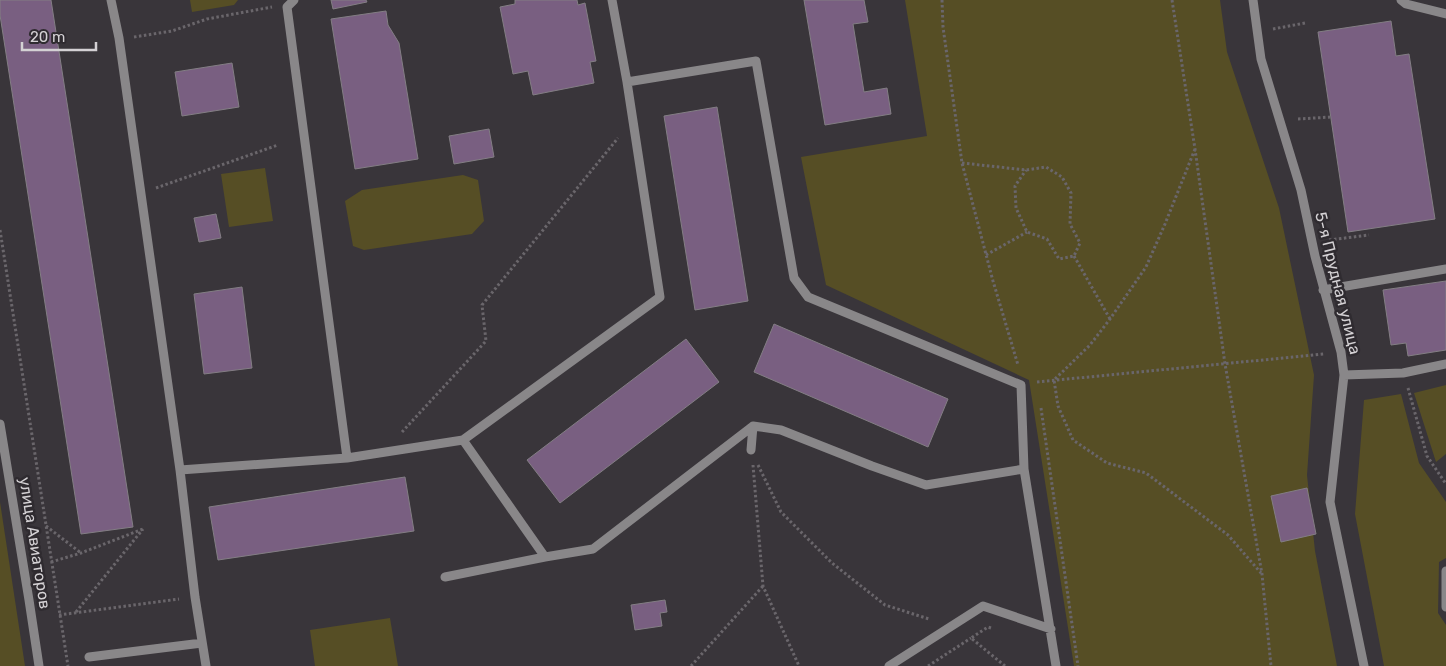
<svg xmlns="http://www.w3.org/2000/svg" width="1446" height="666" viewBox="0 0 1446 666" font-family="Rubik,sans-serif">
  <rect width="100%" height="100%" fill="#39353a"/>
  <path fill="#564e25" d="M190,0H238L234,5L192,12Z
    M905,0H1220L1227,52L1279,208L1314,375L1307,475L1315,551L1337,666H1074L1029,380L826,285L801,157L927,136Z
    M265,168L273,221L229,227L221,174Z
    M463,175L478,180L484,221L472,234L364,250L353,246L345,201L362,190Z
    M1446,385V454L1436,462L1414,393Z
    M1401,394L1419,463L1446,502V558L1439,562L1438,613L1446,625V666H1384L1355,514L1364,400Z
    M0,502L25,666H0Z
    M390,618L398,666H315L310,630Z"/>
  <path fill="#795f81" stroke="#837e84" d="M0,0H51L133,527L81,534L0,15Z
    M331,0H366L367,2L333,9Z
    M515,0H577L578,5L585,3L596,61L590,62L594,83L533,95L528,71L513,74L500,7L515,4Z
    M804,0H864L868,22L853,24L864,92L887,88L891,114L825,125Z
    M386,11L388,25L399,43L418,159L355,169L331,19Z
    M1391,21L1396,56L1409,54L1435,219L1348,232L1318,32Z
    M232,63L239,107L182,116L175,72Z
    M717,107L748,301L695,310L664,116Z
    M489,129L494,157L454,164L449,136Z
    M216,214L221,238L199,242L194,218Z
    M1446,281V350L1408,356L1406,343L1391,345L1383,290Z
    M242,287L252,368L204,374L194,294Z
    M774,324L948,399L928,447L754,372Z
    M686,339L719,382L560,503L527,460Z
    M405,477L414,531L218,560L209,507Z
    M1307,488L1316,534L1281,542L1271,496Z
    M665,600L667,612L660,613L662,626L635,630L631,605Z"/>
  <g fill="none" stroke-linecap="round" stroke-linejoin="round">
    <path stroke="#6a666b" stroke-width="3" stroke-dasharray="2.5 2.5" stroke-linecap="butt" d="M942,0L943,27L962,163L993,281L1018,365
      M1172,0L1195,149L1225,364L1262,574L1271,666
      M1273,29L1305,23
      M134,37L172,31L207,19L272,7
      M1298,119L1331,117
      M1195,149L1165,224L1146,267L1110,319L1090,345L1054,380L1058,406L1073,440L1107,463L1146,473L1228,535L1261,573
      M962,163L1026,170L1046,167L1062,177L1071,193L1070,224L1080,243L1074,256L1059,259L1047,239L1027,232L1016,208L1015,186L1026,170
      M156,188L278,145
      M0,230L68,666
      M1329,240L1369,235
      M986,255L1027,232
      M1074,256L1110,319
      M1037,382L1324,354
      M1408,388L1427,456L1446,484
      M1041,408L1078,666
      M402,432L486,341L482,305L618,138
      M753,465L763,586L799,666
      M758,465L781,512L832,563L885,605L929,619
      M46,526L81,553
      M51,562L81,553L143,529
      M76,612L143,529
      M59,615L179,599
      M991,628L988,627L971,638L1005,666
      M691,666L763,586
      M928,666L971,638"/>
    <path stroke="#898789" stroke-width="9" d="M111,0L119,38L180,470L195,597L206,666
      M294,0L287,7L347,458
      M612,0L627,82
      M1253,0L1261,59L1301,190L1315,256L1341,352L1344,375L1330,502L1364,666
      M1401,0L1406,4L1446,14
      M1323,290L1446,269
      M1344,375L1403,373L1446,364
      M0,424L29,600L39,666
      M463,440L545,557L593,549L753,426L781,430L872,466L926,485L1024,469
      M751,450L753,426
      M180,470L347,458L463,440L660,297L627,82L756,61L794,278L808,297L1021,385L1024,469L1056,666
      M1446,571V607
      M445,577L545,557
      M89,657L202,643
      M889,666L983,606L1051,629"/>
  </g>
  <g text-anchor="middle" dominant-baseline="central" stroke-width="5" stroke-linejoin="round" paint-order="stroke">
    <g font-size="16" fill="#d4d1d4" stroke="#2f2b30">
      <text transform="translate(1338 283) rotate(76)">5-я Прудная улица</text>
      <text transform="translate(35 543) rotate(81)">улица Авиаторов</text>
    </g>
  </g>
  <path d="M22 42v8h74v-8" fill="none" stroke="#d4d1d4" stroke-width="2.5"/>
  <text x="30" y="42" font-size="15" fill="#d4d1d4" stroke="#2f2b30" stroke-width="4" paint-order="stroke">20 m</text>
</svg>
